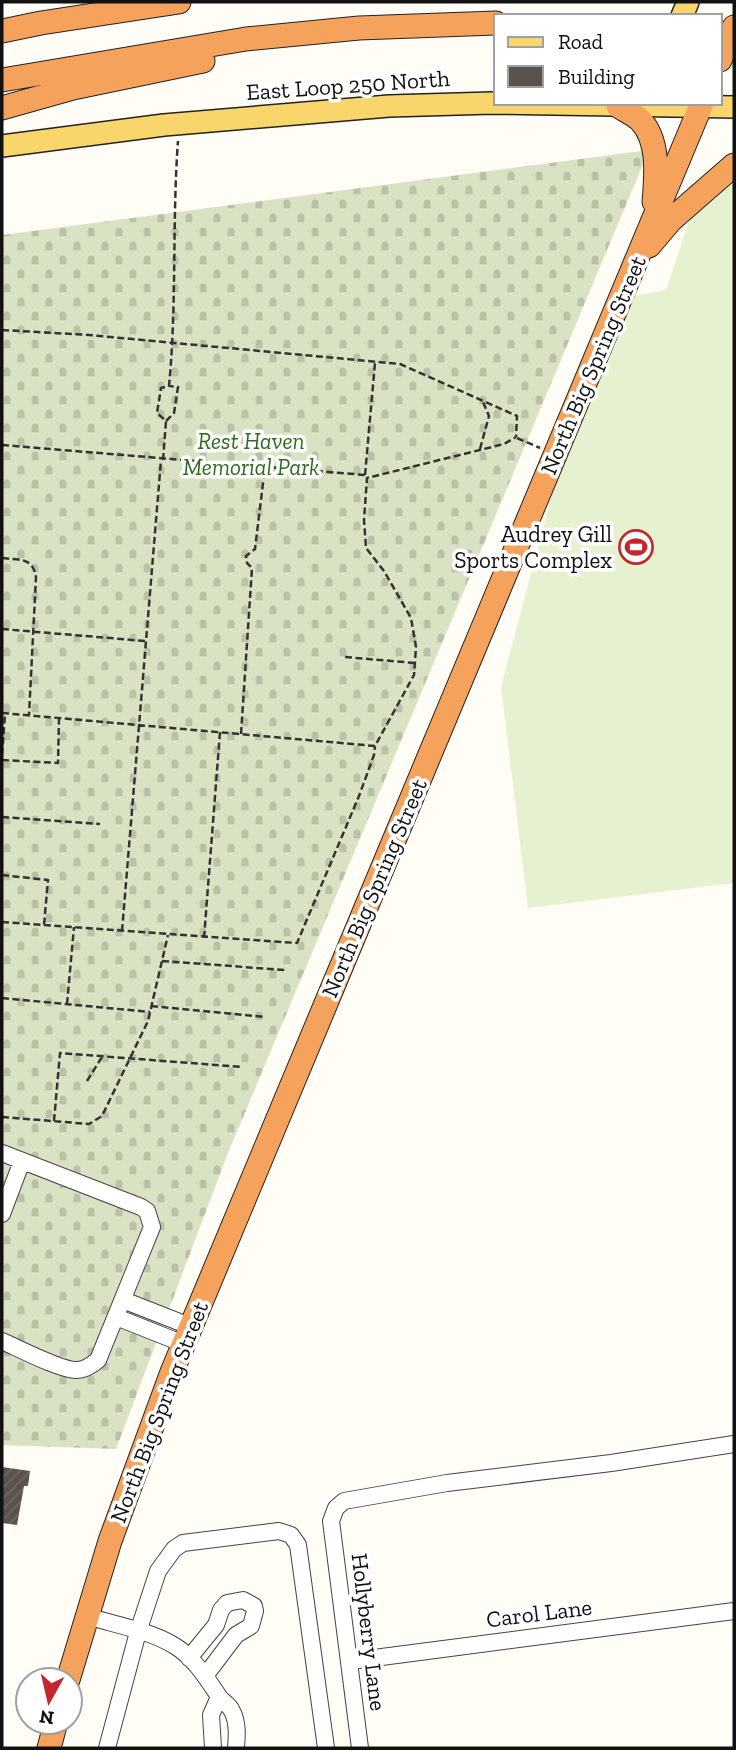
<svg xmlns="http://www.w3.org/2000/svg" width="736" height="1750" viewBox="0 0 736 1750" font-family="'Zilla Slab',serif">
  <defs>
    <pattern id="cemetery-stones" width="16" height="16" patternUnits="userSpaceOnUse" patternTransform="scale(1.75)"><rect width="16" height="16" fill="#d9e3c4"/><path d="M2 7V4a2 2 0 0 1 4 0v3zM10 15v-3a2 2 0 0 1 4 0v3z" fill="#b9c2a7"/></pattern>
    <pattern id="building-hatch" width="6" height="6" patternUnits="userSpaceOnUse" patternTransform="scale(1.75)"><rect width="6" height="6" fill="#5a524d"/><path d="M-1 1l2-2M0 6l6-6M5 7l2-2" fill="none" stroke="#6d6662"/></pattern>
  </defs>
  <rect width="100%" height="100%" fill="#fffdf5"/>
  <path fill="url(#cemetery-stones)" d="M649,150L228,1153L116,1449L2,1445V235Z"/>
  <path fill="#e6f2cf" d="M734,172V883L528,908L501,687L575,407L621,298L666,290L689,221Z"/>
  <path fill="url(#building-hatch)" d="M2,1467L30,1471L28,1486H24L17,1525L2,1523Z"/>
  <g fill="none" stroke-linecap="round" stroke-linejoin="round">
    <g stroke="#444" stroke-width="18">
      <path id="minor" d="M2,1153L141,1207L147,1211L152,1227L98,1360C92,1365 85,1370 77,1370C62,1371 18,1348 2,1341
        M2,1214L22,1161
        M123,1300L192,1327
        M116,1317L184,1344
        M87,1616C115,1625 149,1630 175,1646C193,1657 206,1677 218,1695C221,1701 229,1704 232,1711C238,1722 237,1736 236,1748
        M189,1658L216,1625L221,1610L227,1603L243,1600L254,1606L255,1611L251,1626L236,1635L205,1676
        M351,1661L734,1611
        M107,1748L138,1632L158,1571L174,1549L183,1543L279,1531L291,1535L298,1545L326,1748
        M213,1748L211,1715L219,1697
        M360,1748L331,1521L336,1508L344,1501L447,1483L611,1463L734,1444"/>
    </g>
    <g stroke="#222" stroke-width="24">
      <path id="major" d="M682,16L688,2
        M2,146L164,125L389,106L492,103L734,107"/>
    </g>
    <g stroke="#222" stroke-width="25">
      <path id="highway" d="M2,31L41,23L179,2
        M720,60L734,27
        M2,80L246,39L359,28L496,23
        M618,106C626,111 635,115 641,121C660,142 656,177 654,202
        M2,108L73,88L203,61
        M649,246L671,220L734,165
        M68,1680L110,1541L172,1372L702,103
        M49,1748L56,1722"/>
    </g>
    <path stroke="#333" stroke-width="2.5" stroke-dasharray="7 3.5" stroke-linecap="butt" d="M2,330L89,335L400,364L517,416L516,437
      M166,421L174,413L178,387L170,386
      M517,438L540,448
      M2,445L365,475
      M480,449L489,416L483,402
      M163,460L166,421L157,413L161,388L169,386C177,304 172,222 178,141
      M365,475L375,363
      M2,558C19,560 33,557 36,577L29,715
      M2,629L145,641
      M345,657L415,663
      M2,713L375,746L414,675L416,647L411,618L384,571L366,548L364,520L367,478L504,444L516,437
      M241,734L252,568L247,563L246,556L255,549L265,467
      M2,755L5,714
      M2,760L58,763L59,718
      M2,817L100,824
      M2,875L48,880L44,925
      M2,922L297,943L359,796L374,755L375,746
      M122,931L161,460
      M204,938L220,732
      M162,961L285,970
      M2,998L150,1012
      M67,1004L74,927
      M151,1006L265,1017
      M87,1081L102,1057
      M2,1117L89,1124L102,1116L148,1021L168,935
      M54,1121L60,1053L242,1067"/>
    <use href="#minor" stroke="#fff" stroke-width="16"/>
    <use href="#major" stroke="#f9d66b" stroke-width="21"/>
    <use href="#highway" stroke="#f5a25d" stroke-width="23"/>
  </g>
  <defs>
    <g id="stadium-ring" transform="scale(1.75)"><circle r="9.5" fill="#fff" stroke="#c4262e" stroke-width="1.5"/><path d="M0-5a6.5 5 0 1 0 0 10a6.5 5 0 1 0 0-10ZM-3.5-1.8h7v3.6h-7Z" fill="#c4262e"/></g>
  </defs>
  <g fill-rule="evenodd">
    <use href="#stadium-ring" x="636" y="547"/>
  </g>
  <g text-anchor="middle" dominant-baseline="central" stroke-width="7" stroke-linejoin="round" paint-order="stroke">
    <g font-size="23" fill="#111" stroke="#fff">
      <text transform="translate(348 85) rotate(-4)">East Loop 250 North</text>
      <text transform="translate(593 365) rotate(-67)">North Big Spring Street</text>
      <text transform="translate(374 888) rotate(-67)">North Big Spring Street</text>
      <text transform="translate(159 1412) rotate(-69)">North Big Spring Street</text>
      <text transform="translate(539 1613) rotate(-7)">Carol Lane</text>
      <text transform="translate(369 1632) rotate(83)">Hollyberry Lane</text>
    </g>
    <g font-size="23" font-style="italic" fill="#2f6b1f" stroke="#fff">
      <text x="251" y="441">Rest Haven<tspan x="251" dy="26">Memorial Park</tspan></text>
    </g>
    <g font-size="23" fill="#111" stroke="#fff" text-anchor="end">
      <text x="612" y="534">Audrey Gill<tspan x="612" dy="26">Sports Complex</tspan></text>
    </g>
  </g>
  <rect width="736" height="1750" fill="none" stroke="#111111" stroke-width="7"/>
  <rect x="494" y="14" width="228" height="91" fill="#ffffff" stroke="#a0a0a0" stroke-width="2"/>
  <rect x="508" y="37" width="35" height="10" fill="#f9d66b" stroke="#a0a0a0" stroke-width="2"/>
  <text x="558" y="49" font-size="21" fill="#111111">Road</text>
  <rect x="508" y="66" width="35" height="21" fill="#5a524d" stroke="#a0a0a0" stroke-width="2"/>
  <text x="558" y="84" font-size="21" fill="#111111">Building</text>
  <g transform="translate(49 1701) rotate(188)"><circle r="33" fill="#ffffff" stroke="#a0a0a0" stroke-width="2"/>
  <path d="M0-5L12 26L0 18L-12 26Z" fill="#c4262e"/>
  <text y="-10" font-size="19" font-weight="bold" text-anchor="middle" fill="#111111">N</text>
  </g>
</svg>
